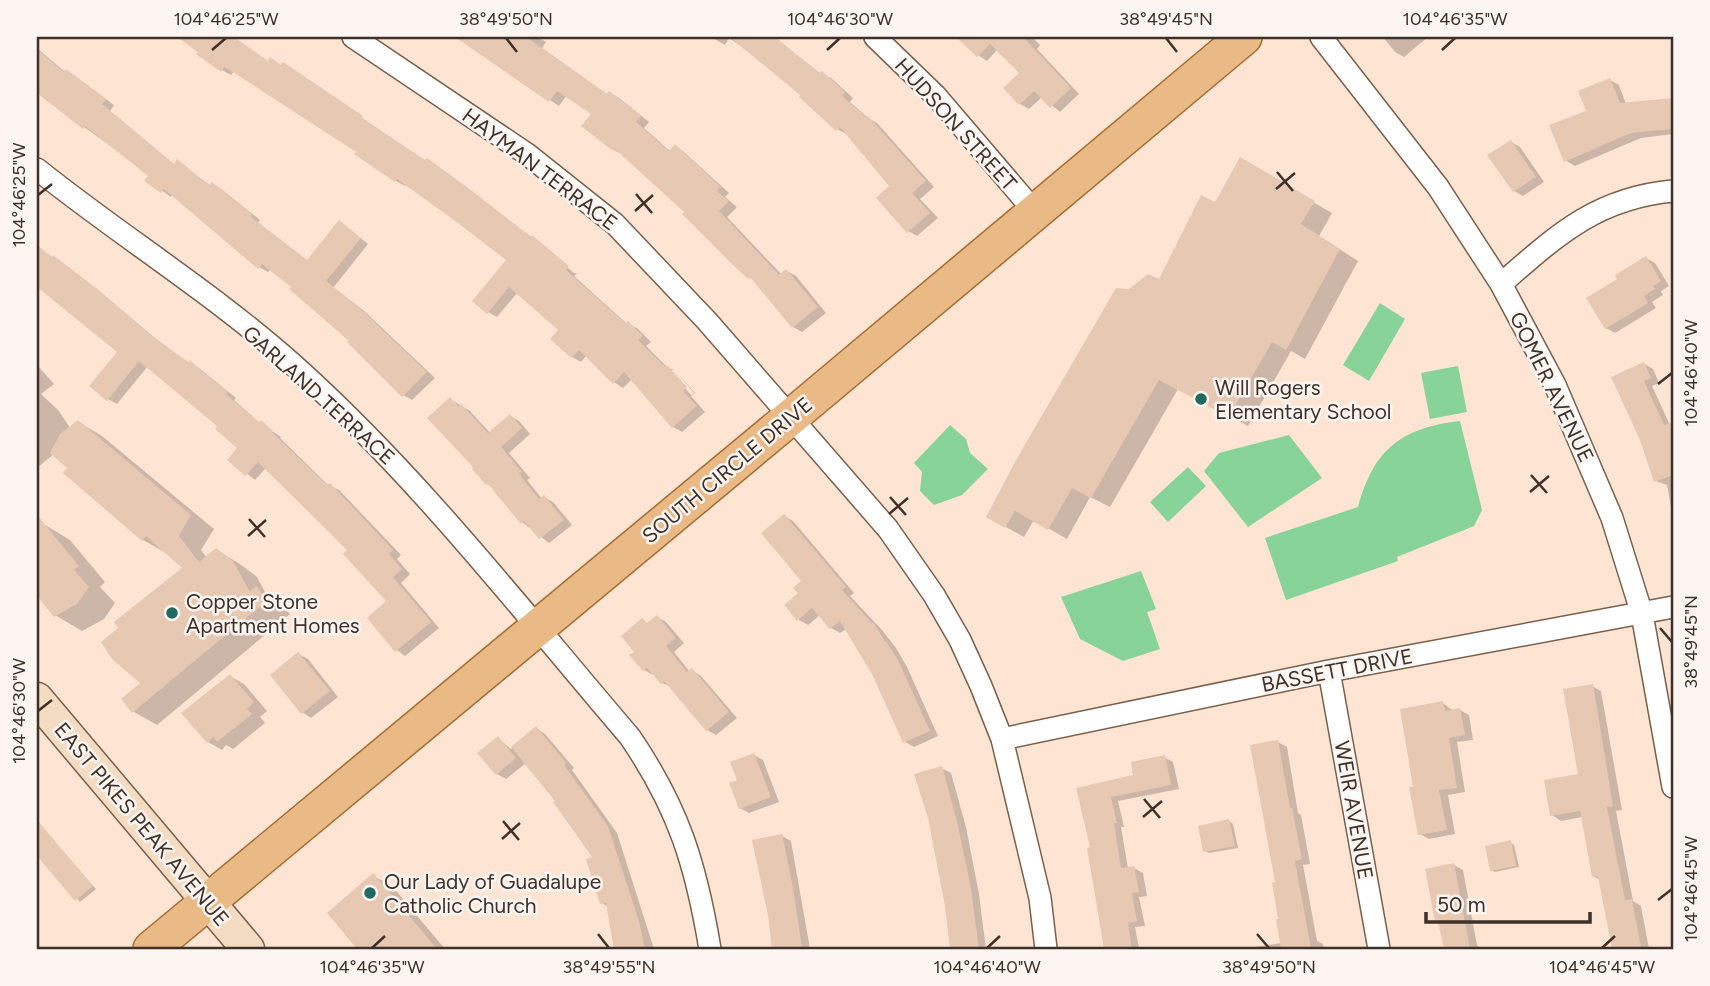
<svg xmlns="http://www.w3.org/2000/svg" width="1710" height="986" viewBox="0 0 1710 986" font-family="Figtree,sans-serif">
  <rect width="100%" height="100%" fill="#fee4d2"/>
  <path fill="#87d399" d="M1380,303L1405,319L1369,381L1343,365Z
    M1458,366L1467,412L1430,419L1421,373Z
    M1460,421L1482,510L1474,526L1397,557L1398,561L1286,600L1265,538L1358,507C1374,449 1401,428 1460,421Z
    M950,425L966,439L970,453L988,469L962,495L934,505L920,491L922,472L914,463Z
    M1289,435L1322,478L1248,527L1204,471L1219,453Z
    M1188,467L1206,486L1168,522L1150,502Z
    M1141,571L1156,609L1147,612L1160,649L1123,661L1080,639L1061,597Z"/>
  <path fill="#0003" d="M178,37H226L274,68L282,66L292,70L426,162L533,238L574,273H577L574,276L627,324L637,328L651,342L646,346L667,367L674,370H670L691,395L694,393L676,372L695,393L691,396L705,412L682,432L673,427L632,379L623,388L614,382L587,355L581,362L572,357L560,329L518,292L497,317L488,312L508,260L406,184L405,186L396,181L358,152L234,71L231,75L222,70Z
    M457,37H538L546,42L542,48L608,95L610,93L619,98L649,122L644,128L671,152L675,147L684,152L729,193L725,197L737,207L727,217L782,275L787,271L796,276L826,313L802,332L793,327L756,282L749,277L686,212L623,155L614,150L593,114L566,96L559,106Z
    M711,37H774L821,74L831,78L853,98L850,102L868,118L877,123L934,187L920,199L938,218L917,236L908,231L892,186L846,134L837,129L803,94L742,47L729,38L725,45Z
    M962,37H1032L1040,45L1037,49L1079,94L1060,112L1042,97L1029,109L1020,104L1022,73L998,49L987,61L978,55Z
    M1383,37H1428L1404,57L1395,52Z
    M37,48L65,72L75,76L114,105L110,111L175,165L178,162L211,186L213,184L221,189L260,220L258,223L308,261L348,228L368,244L333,288L363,310L435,378L412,400L403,395L351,340L293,287L271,269L268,272L259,267L173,194L171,197L147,180L151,175L84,127L37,89Z
    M1610,80L1619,85L1626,104L1673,100V134L1641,138L1575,166L1565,160Z
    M1511,142L1520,147L1544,182L1523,196L1514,191Z
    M1240,160L1332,213L1319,236L1358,261L1305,359L1291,351L1248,426L1178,389L1110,507L1090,497L1067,539L1034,520L1024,537L988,517L1129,291L1160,281L1215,205Z
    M37,246L105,296L156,339L189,364L199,368L236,398L234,400L260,423L281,437L280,438L329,486L339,490L401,555L397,559L410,574L401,583L439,628L405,656L397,650L389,602L350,550L266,468L255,480L230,460L240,448L220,426L148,366L117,404L108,399L119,352L37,286Z
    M1646,258L1655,263L1669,286L1661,291L1663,295L1652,302L1656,308L1615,333L1606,328L1619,280Z
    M1644,364L1653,369L1659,383L1652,386L1670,425L1673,424V517L1667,485L1656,481L1641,440Z
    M37,365L54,384L41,394L59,411L70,428L78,422L102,436L214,529L201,550L207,558L216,550L240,564L257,577L266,594L280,602L290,614L157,725L134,712L123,699L143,683L185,568L166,553L143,540L54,454L37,468Z
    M450,399L470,411L490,433L510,416L519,421L530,434L509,453L530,478L527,480L542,499L544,497L553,502L572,525L549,543L522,522L494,488L487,484Z
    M784,516L793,521L854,593L850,596L882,630L896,648L907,667L938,736L914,747L905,742L875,675L846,629L840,633L831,628L820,615L808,625L799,620L803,581Z
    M37,520L70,540L105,582L100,587L115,603L104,619L82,631L55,615L37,593Z
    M657,617L666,622L684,643L674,652L690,672L692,670L701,676L737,718L716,735L707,730L672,687L662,683L655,674L653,675L644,670L636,652L642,620L649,624Z
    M298,654L308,659L338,697L311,718L302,712Z
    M230,676L244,684L267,711L260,717L265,723L233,749L226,745L222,750L208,742Z
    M1592,686L1601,691L1622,810L1616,811L1633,901L1641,906L1649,949H1614L1600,880L1593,876L1582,817L1561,821L1552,815L1580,775Z
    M1443,703L1453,711L1460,710L1469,715L1473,740L1457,742L1465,792L1448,795L1455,834L1429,839L1420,834L1415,788Z
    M536,728L545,734L574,768L572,770L617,833L654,949H616L608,907L602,903L595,858L557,801L526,763L506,779L497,774L498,738L511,749Z
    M1278,742L1287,747L1298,813L1301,815L1310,864L1303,865L1317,941L1323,944L1324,949H1240L1282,943L1277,883Z
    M754,755L763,760L779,802L749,813L740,808L739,781Z
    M1164,757L1173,762L1179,789L1118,801L1124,827H1121L1128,869L1134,868L1143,873L1147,896L1139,897L1145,926L1135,927L1139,949H1106L1089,849H1092L1078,789L1135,777Z
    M941,768L951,773L966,827L979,894L986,949H952L947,906Z
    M1229,821L1233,824L1238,848L1209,853L1205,851Z
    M45,832L96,889L80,902L37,854V839Z
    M782,836L791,841L810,949H774L770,915Z
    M1510,842L1514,845L1519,867L1495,872L1491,870Z
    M1454,865L1463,870L1477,945L1480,949H1446L1440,923L1437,921Z
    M374,876L392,886L445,949H359L329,913Z"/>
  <path fill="#e7c8b3" d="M177,37H234L268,61L270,57L281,65L283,62L363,116L362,118L425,160L427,158L467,187L531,237L532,235L569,266L566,270L625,323L628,321L643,336L638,340L665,367L667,365L687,387L683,391L697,406L672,428L624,372L613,384L579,350L571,358L550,339L558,330L509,287L487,314L472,301L506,260L458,223L397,179L395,182L354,154L356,152L236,74L224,67L221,72L196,54L198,52Z
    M455,37H526L607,94L609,91L641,116L636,122L669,151L675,144L721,187L717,191L729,201L719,211L779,275L786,269L818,307L792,328L750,277L748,279L732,264L682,214L684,212L615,149L613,151L581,126L591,114L557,91L549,102Z
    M730,37H775L819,73L822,71L845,92L842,96L866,117L868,116L926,181L912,193L930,213L907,233L876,198L889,186L840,127L836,131L799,97L800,95Z
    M956,37H1023L1071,88L1050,108L1034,91L1019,105L1003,88L1019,73L990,44L977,57Z
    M37,49L64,72L66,69L106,99L102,104L174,164L177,159L209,185L212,182L252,214L250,216L307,260L339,220L361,238L326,281L354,303L427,372L402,397L347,342L349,341L289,289L291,287L262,264L258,269L164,189L161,193L144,181L148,176L85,126L83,129L37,93Z
    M1610,78L1620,103L1673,98V129L1631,133L1564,162L1549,125L1586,111L1578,91Z
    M1511,140L1536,177L1513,192L1487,155Z
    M1240,157L1315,201L1301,224L1340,249L1286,350L1272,342L1229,417L1159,380L1091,498L1072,488L1048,530L1015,511L1005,528L986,517L1015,462L1116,288L1129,289L1148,274L1159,279L1201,195L1215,202Z
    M37,245L52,257L53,255L96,288L147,332L188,362L189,360L228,392L226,394L259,422L261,420L273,431L272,432L327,485L330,483L393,550L389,554L402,569L393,577L431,622L395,652L367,618L386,601L343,554L347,550L258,462L245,476L227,460L237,448L215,429L217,426L139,361L107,401L89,386L117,352L37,287Z
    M1646,256L1661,281L1653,286L1655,289L1644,296L1648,303L1605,329L1586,298L1617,279L1615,275Z
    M1644,362L1651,378L1644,381L1664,425L1673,422V475L1654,482L1640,440L1611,377Z
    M450,397L458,406L461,404L488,433L510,414L522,428L501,447L522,472L519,474L539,499L544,495L564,520L539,539L524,521L521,524L488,484L486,485L472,469L473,467L427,418Z
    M78,420L191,515L179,536L199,562L216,548L233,561L250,592L256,586L268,600L132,713L121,699L140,683L112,659L101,642L118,628L114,622L182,568L146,536L142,541L63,473L67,468L50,453L60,434Z
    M784,514L846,587L842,590L872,623L873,622L885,641H886L898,660L930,731L903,743L873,676L840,621L830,629L812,608L797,621L784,605L798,593L793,588L801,581L761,533Z
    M37,515L79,566L74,570L89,587L77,604L54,617L37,596Z
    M657,615L676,638L666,646L687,672L692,668L729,712L706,731L664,681L661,684L647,668L643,671L629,655L634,652L621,636L642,618L647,623Z
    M298,652L330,691L301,714L270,675Z
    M230,674L254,702L247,709L252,714L217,742L213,737L207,743L181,713Z
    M1593,684L1613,806L1607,807L1625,900L1632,899L1641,947L1632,949H1612L1598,876L1592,877L1580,811L1550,816L1544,780L1578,774L1563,689Z
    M1443,701L1445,711L1460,708L1465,735L1449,738L1457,788L1439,790L1447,830L1418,835L1409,787H1413L1400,709Z
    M536,726L566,763L564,765L608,826L639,921L645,949H614L606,903L600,904L586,859L592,857L553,802L555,801L511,747Z
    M498,736L516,758L496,775L477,753Z
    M1278,740L1290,808H1292L1302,859L1295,861L1311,949H1281L1276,919H1278L1272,882H1275L1250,745Z
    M754,753L771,797L739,809L729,783L737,780L730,762Z
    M1165,755L1171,785L1111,797L1117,823H1114L1121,868L1134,866L1139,892L1132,893L1137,921L1128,923L1132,949H1104L1087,848L1090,847L1076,788L1133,775L1131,762Z
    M942,766L957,821L971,888L979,949H950L945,906L928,818L914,774Z
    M1229,819L1235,846L1203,852L1198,826Z
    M37,820L93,886L75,901L37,856Z
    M782,834L793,887L802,949H772L768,915L752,840Z
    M1511,840L1516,866L1490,871L1485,846Z
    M1454,863L1470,949H1444L1438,922H1435L1425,869Z
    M373,873L437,949H357L327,913Z"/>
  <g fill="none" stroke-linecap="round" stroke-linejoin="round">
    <g stroke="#7a5f4c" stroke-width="24">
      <path id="street" d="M353,37L527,154L615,224L707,321L888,529L934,595L960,640L981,686L1002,739L1040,898L1046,949
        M875,37L936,96L1035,212
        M1321,37L1438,187L1501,284L1555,385L1612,518L1642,614L1673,787
        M37,169C122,237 216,295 297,368C421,480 522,611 630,737C679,809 696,865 710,949
        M1501,284C1556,236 1596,198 1673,191
        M1329,671L1379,949
        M1002,739L1329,671L1673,607"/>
    </g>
    <g stroke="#7a5f4c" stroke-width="35">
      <path id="secondary" d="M37,699L248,949"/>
    </g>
    <g stroke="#a46c31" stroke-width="38">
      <path id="primary" d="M151,949L791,417L1244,37"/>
    </g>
    <use href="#street" stroke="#fff" stroke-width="21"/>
    <use href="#secondary" stroke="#f4dcc3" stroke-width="32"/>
    <use href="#primary" stroke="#e9b986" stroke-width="35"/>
  </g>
  <path fill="none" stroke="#3e3129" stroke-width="2.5" d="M506,38L517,52M1166,38L1177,52M212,50L226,38M827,50L840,38M1442,50L1455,38M1277,172L1293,191M1276,189L1295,173M636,194L652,213M38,195L52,184M635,211L653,195M1658,384L1672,373M1531,475L1547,493M1530,492L1549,476M890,497L906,515M889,514L908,498M249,519L265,537M248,536L266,520M1660,628L1672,642M38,711L52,700M1144,799L1160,818M1143,817L1162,801M503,821L519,840M502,839L520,823M1658,900L1672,889M598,934L609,948M1257,934L1269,948M372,948L385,936M987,948L1000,936M1602,948L1615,936"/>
  <g fill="#216a63" stroke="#fcf5f1" stroke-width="2.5">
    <circle cx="1201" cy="399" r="7"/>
    <circle cx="172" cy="613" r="7"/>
    <circle cx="370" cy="893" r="7"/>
  </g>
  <g text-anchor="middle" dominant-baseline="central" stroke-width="5" stroke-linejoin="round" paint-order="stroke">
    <g font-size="21" fill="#3e3129" stroke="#fcf5f1">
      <text transform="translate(956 124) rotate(48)">HUDSON STREET</text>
      <text transform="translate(540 169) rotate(37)">HAYMAN TERRACE</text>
      <text transform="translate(1552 387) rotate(64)">GOMER AVENUE</text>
      <text transform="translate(319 395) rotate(42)">GARLAND TERRACE</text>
      <text transform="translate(727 470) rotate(-40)">SOUTH CIRCLE DRIVE</text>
      <text transform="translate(1337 670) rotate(-11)">BASSETT DRIVE</text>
      <text transform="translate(1354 810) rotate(80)">WEIR AVENUE</text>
      <text transform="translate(142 824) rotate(50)">EAST PIKES PEAK AVENUE</text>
    </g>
    <g font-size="21" fill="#3e3129" stroke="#fcf5f1" text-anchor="start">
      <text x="1215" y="387">Will Rogers<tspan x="1215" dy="24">Elementary School</tspan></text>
      <text x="186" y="601">Copper Stone<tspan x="186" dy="24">Apartment Homes</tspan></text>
      <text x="384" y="881">Our Lady of Guadalupe<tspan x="384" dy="24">Catholic Church</tspan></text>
    </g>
  </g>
  <rect width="1710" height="986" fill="none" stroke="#fcf5f1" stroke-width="77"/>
  <path d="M1426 912v10h164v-10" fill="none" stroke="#3e3129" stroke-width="3.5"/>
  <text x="1437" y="912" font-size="21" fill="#3e3129" stroke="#fcf5f1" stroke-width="5" paint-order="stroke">50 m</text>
  <rect x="38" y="38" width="1634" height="910" fill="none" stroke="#3e3129" stroke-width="2.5"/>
  <g font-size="18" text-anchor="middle" fill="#3e3129">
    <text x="226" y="25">104°46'25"W</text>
    <text x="506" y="25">38°49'50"N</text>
    <text x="840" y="25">104°46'30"W</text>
    <text x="1166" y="25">38°49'45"N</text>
    <text x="1455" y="25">104°46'35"W</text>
    <text transform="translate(19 195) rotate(-90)" y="6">104°46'25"W</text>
    <text transform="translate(1691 373) rotate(-90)" y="6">104°46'40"W</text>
    <text transform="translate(1691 642) rotate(-90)" y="6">38°49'45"N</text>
    <text transform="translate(19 711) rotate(-90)" y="6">104°46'30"W</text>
    <text transform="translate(1691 889) rotate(-90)" y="6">104°46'45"W</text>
    <text x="372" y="973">104°46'35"W</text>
    <text x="609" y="973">38°49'55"N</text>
    <text x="987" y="973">104°46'40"W</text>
    <text x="1269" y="973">38°49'50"N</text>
    <text x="1602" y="973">104°46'45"W</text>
  </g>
</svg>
